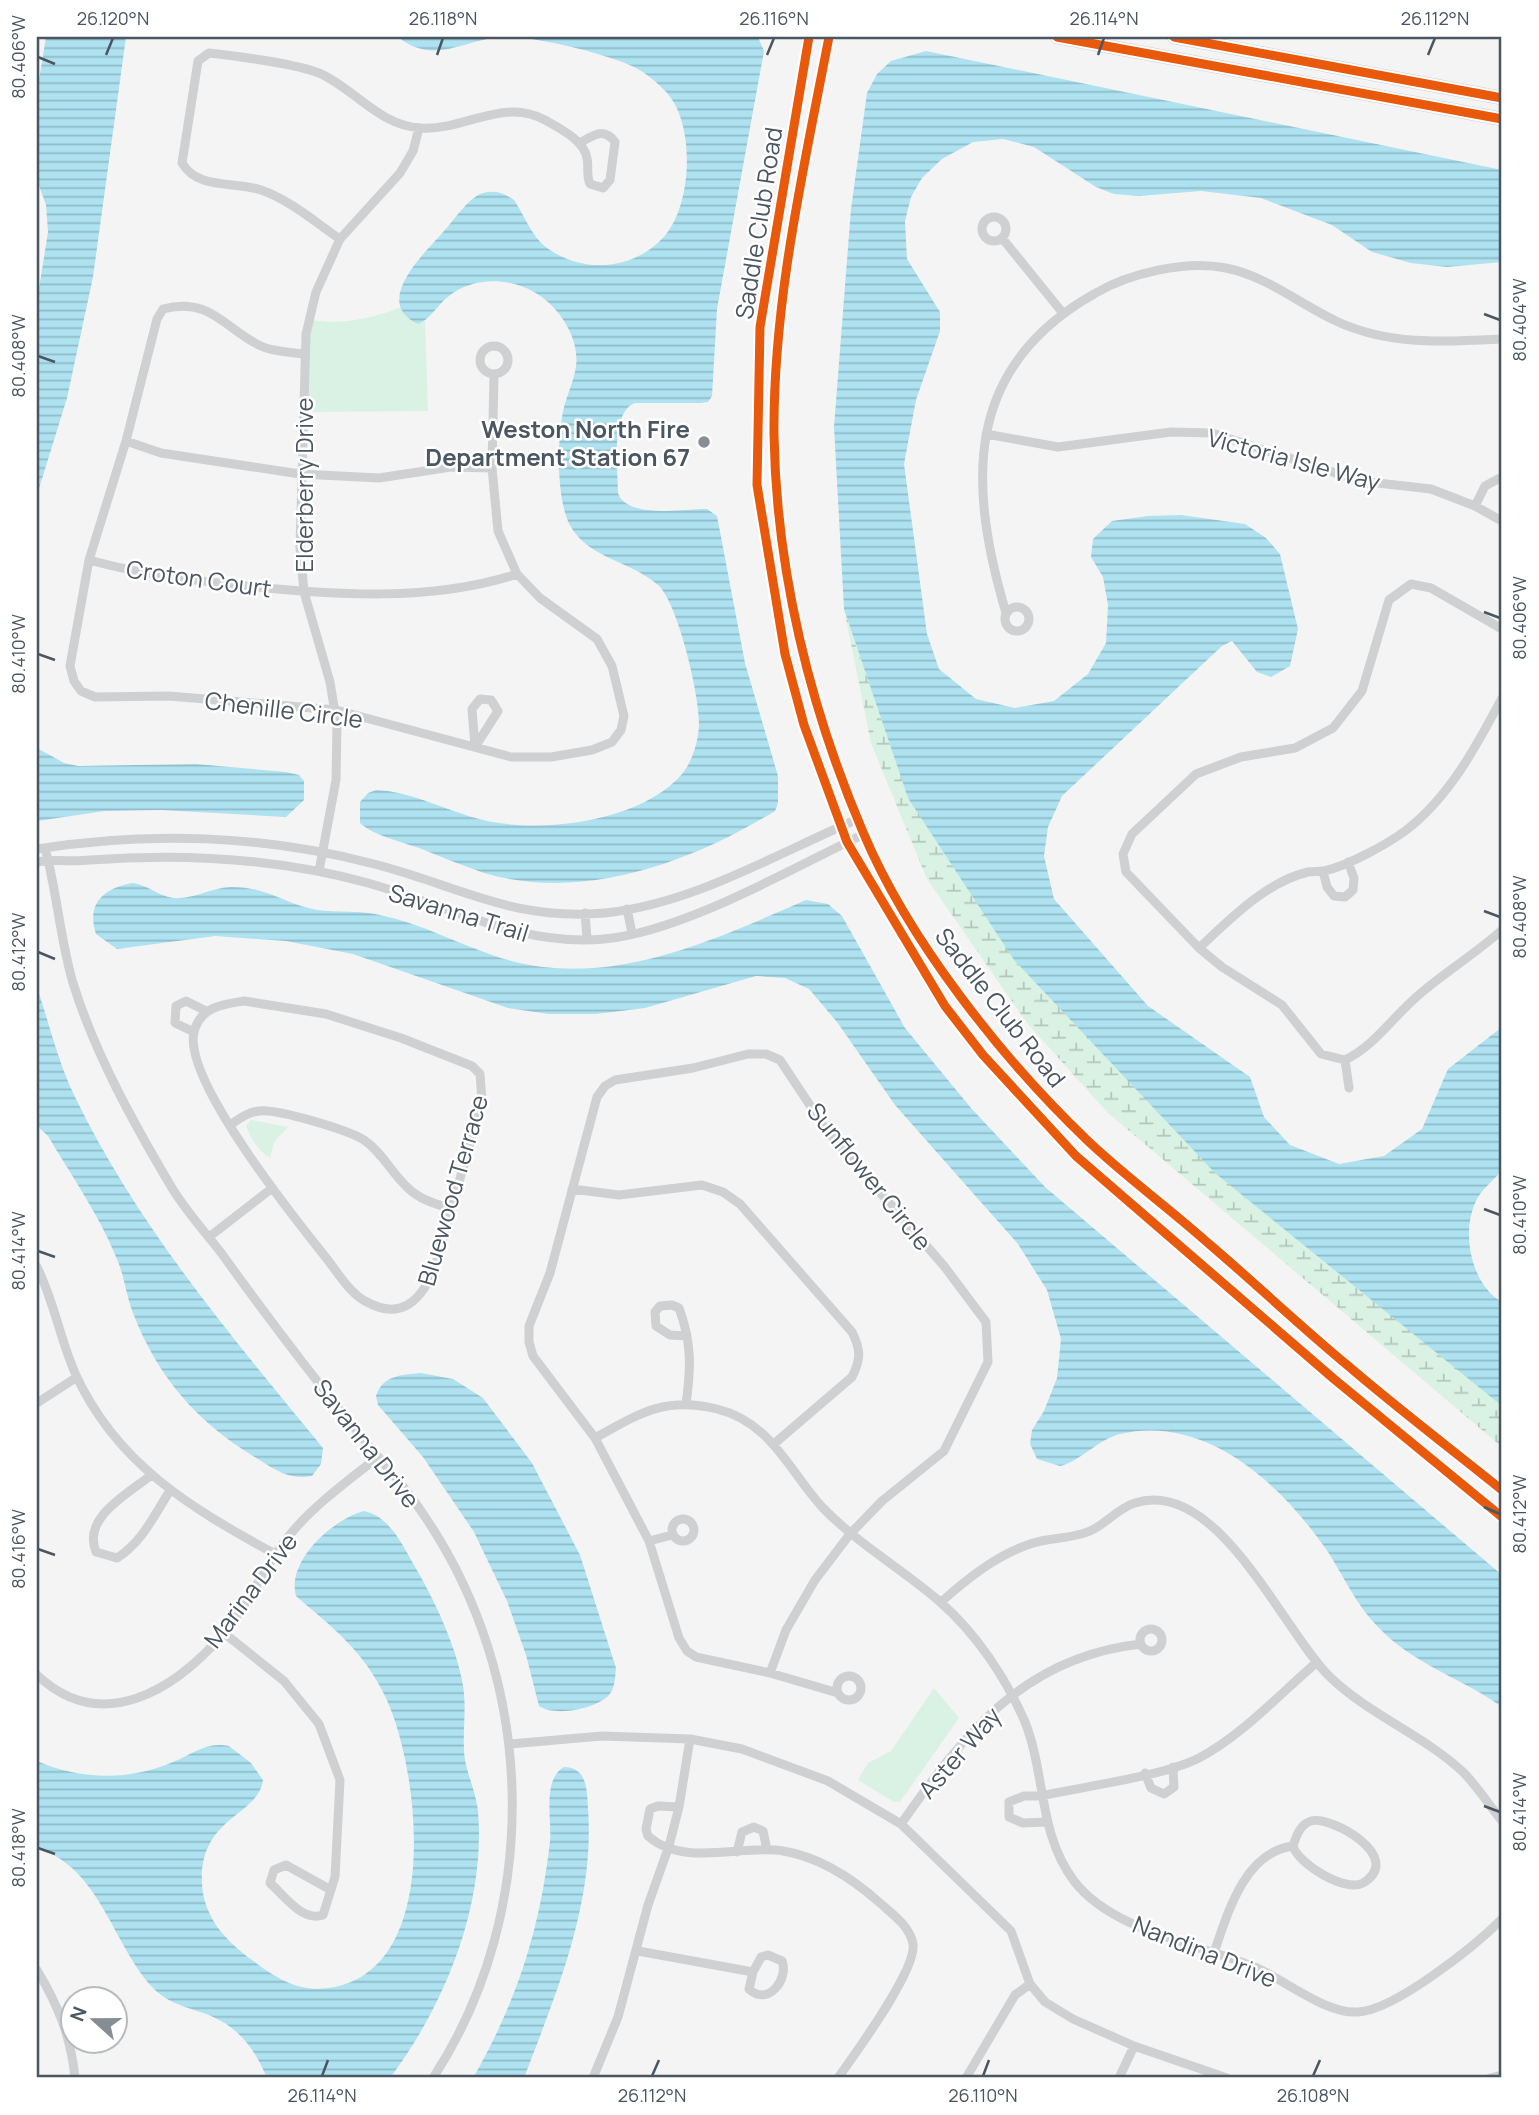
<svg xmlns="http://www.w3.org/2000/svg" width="1539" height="2115" viewBox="0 0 1539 2115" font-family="Manrope,sans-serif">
  <defs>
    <pattern id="wetland-marsh" width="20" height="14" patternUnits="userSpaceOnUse" patternTransform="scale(1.75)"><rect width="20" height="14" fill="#d9f2e3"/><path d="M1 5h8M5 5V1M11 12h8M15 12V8" fill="none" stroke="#b2c7bb"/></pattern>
    <pattern id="water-rules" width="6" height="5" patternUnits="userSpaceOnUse" patternTransform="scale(1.75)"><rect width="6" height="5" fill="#aee2f0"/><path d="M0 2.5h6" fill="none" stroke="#90bac6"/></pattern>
  </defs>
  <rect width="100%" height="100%" fill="#f4f4f4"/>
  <path fill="#d9f2e3" d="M402,307L418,324L425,321L428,411L302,412L309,320C343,325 369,319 402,307Z
    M251,1120L288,1127L274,1142L270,1158C258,1150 251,1140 246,1126Z
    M934,1688L959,1718L900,1802H894L858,1780L868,1763L891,1751Z"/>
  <path fill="url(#wetland-marsh)" d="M844,609L908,798L1502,1406V1447L1107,1112L1027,1023L927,879L871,743Z"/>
  <path fill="url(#water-rules)" d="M46,37H126L93,277L67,398L37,495V301L48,232L46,205L37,180V92Z
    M398,37H758L764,51L717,309L712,396L708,402L700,403H635C610,412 618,469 618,493C626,519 684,509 707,509L717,516L745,663L778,776V803L775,811C690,863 583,902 484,873C464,866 444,858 424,850C405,842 375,837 360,823V802L368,793L376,790C411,791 449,812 483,820C541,834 641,822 682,774C693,760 698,742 699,725C700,697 678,603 658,585C631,561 590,559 571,527C556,502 557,440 563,412C566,396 574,382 576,366C580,338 558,305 534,292C508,277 472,277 449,296C437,305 431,319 418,324C370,302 427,251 444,231C455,219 468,198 483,193C495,190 504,193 514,200C525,216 531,236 547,248C584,275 638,270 667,233C692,201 695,124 667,93C657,82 646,73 634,67C608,54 527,34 499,37C462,41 433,65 398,37Z
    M926,51L1502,170V262L1447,267L1411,263L1372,252L1332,225L1261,198L1201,191L1139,196L1114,194L1096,187L1034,147L1003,139L973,142L942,159L922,178L911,197L905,221L907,259L940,312V331L916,400L904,464L927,634L939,669L976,699L1015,708L1054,701L1088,674L1106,643L1108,605L1103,577L1091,557L1093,539L1112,521L1148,516L1181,515L1245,524L1266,538L1280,554L1298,629L1290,666L1271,677L1257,672L1232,641L1222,646L1062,796L1048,827L1044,856L1054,899L1148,1006L1250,1077L1264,1117L1290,1145L1339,1164L1384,1156L1422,1129L1448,1069L1502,1027V1170C1495,1179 1482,1189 1477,1199C1460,1231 1471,1285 1502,1302V1406L1215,1173L1014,960L908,798L844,609L834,427L851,209L867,93L877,74L891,61Z
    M37,748L64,763L78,766L196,764L286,772L299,775L304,781V800L286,817L161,810L105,811L37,821Z
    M133,883C148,885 158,896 173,898C192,900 210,888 230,887C266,886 286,905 317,910C337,913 359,910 380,915C420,923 456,943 495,956C603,993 709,942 806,900L828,904L842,916L905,1028L971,1108L1045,1187L1502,1575V1707C1462,1678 1414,1665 1378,1627C1357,1606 1344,1577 1328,1552C1282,1485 1207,1414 1120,1434C1097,1440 1081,1461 1060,1466L1037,1459L1030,1444L1032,1430L1044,1411L1057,1378L1061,1339L1047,1290L1018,1244L895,1105L837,1022L809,989L785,978L756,976L645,1008L596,1014H548L508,1008L353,954L286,941L215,936L117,949L96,934C86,903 104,888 133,883Z
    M37,987C49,1023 58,1062 75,1097C138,1227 232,1337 323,1448L321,1464L312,1476C288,1481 273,1468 253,1456C196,1421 157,1376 133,1313C126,1295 124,1274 116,1257C99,1215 71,1175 48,1136L37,1126Z
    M421,1373L453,1379L483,1398L532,1463L580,1555L616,1668C615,1678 615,1688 609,1695C596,1709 555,1717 539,1706L526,1655L507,1601L474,1532L423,1457L378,1405L376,1396C383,1375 401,1375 421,1373Z
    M364,1511C392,1517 404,1549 418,1572C436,1604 455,1644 462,1680C467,1703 463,1726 464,1749C464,1769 476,1790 478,1811C486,1904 445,2005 390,2078H267C252,2043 234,2022 197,2011C182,2006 166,2001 154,1989C112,1945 101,1868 37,1848V1761C81,1780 129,1781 173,1762C193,1754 206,1741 229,1746L251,1763L263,1780C258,1817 199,1816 202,1884C204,1918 226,1941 252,1960C280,1981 303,1995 339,1986C442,1960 419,1769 386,1698C364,1651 333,1628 296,1596C286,1561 333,1519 364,1511Z
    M564,1767C587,1767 587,1790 588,1808C595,1903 557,1991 524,2078H473C517,2001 540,1930 550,1841C552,1820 542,1779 564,1767Z"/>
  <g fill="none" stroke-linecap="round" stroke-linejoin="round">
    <path stroke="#ced0d2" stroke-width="9" d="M982 229a12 12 0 1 1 24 0a12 12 0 1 1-24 0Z
      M1002,238L1062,312
      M340,239C315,222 290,200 261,190C233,181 198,190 182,163L198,61L209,53C235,56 296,64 319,73C354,88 379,126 421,128C464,131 503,97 545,120C559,128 584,140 587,158C589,167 586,175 590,184L603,188L610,180L615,142C604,127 593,135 580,143
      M480 360a14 14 0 1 1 28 0a14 14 0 1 1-28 0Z
      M304,354C290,352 273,352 261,346C226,330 210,296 163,309L157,319L126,441L89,560L70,666L74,681L81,691L95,697L169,696L336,710L511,757H551L592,750L612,742L621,730L624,716L612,666L597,639L540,598L517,574L498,531L492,468L494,374
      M986,434L1058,447L1171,432L1212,433L1360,481L1431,489L1475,506L1502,521
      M126,441L161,453L300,474L379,478L451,467L492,468
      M1475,506L1485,486L1502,477
      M89,560C144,575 190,580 247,586C335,595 431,602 517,574
      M1005 619a12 12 0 1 1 24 0a12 12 0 1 1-24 0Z
      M1006,613C968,484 963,368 1094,294C1129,273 1186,260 1226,268C1266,276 1300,304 1336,321C1389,346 1446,342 1502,339
      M1502,629L1431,588L1411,584L1389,600L1362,691L1333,728L1295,748L1241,757L1196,774L1132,834L1123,854L1126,872L1199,948L1222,967L1282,1005L1321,1054L1345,1060C1376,1045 1394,1015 1421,993C1447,971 1476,953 1502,930
      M480,699L491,700L498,711L475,747L472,709Z
      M45,848C57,892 60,939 73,983C95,1054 134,1124 172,1188C186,1211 205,1232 222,1254C265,1314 310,1373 356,1430C377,1457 402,1482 421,1511C537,1677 544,1908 433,2078
      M37,849C147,831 265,835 374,864C460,886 511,921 605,913C693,904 778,853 858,819
      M37,862C54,859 72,862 90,860C184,853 277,858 368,883C446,905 521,947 604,939C682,932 791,869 864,834
      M319,871L336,780L337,725L330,682L304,592L300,547L306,334L316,292L340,239L400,173L413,151L419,128
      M1323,871L1327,887L1334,896L1345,897L1353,890L1354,878L1348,862
      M627,909L632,933
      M585,913L587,939
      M1199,948C1230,919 1266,882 1308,872C1313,871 1319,872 1324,871C1347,866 1386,845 1405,831C1449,798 1477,745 1502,698
      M244,1001L326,1014L401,1038L472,1066L480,1074L482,1101L434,1270C420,1302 400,1321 365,1301C348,1292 335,1268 323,1254C292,1215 183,1079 194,1032C200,1007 223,1004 244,1001Z
      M194,1032L175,1023L176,1006L186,1001L206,1011
      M1345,1060L1349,1088
      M230,1125C239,1119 248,1112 259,1111C276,1108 348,1130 364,1140C382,1152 392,1174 408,1188C420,1200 436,1204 452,1209
      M572,1189L619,1195L702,1185L723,1192L740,1204L852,1332C861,1350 861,1359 852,1377L775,1443
      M209,1237L271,1189
      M37,1267C54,1301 60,1339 75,1373C116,1464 191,1508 275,1554
      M37,1403L77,1377
      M686,1404C691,1368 692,1343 679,1308L672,1305L660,1306L655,1312L656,1326L670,1335L687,1336
      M595,1438C639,1414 664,1396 717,1409C771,1422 789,1471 823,1508C858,1544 902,1569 939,1601C976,1633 1006,1678 1025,1722C1046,1775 1038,1833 1074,1881C1113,1932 1201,1944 1257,1968C1286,1981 1326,2014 1358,2012C1395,2010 1475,1946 1502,1919
      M150,1476C126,1495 82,1518 96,1552L117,1558C142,1542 154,1516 169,1492
      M672 1530a11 11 0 1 1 22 0a11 11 0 1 1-22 0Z
      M649,1541L672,1535
      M941,1602C968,1578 998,1554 1033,1543C1052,1537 1072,1539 1090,1531C1106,1524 1118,1508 1135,1503C1217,1476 1283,1631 1329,1676C1369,1715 1422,1734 1463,1772C1477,1786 1489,1805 1502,1821
      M1140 1640a11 11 0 1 1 22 0a11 11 0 1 1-22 0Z
      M224,1633L284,1681L319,1724L340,1780L335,1877L323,1915C302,1922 285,1896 270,1883L274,1870L286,1865L331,1890
      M770,1673L786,1630L815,1580L850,1534L882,1501L944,1451L988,1362L986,1322L944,1266L827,1131L780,1060L766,1054H748L693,1068L615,1080L605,1086L597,1097L550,1273L529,1326V1342L533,1356L595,1438L649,1541L679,1638L687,1651L696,1657L770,1673L838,1693
      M37,1675C102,1736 175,1690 224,1633C251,1601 266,1562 293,1531C317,1503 349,1480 378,1457
      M837 1688a12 12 0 1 1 24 0a12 12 0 1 1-24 0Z
      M510,1744L602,1736L690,1739L742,1749L828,1781L901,1824L1011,1931L1030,1984L1045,2002L1073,2019L1134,2046L1227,2078
      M1145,1773L1151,1788L1164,1794L1174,1787L1173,1767
      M679,1807L658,1806L650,1809L646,1829L648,1836C684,1868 742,1844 783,1851C820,1857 853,1879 880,1903C893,1915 910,1926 913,1944C917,1970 854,2055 838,2078
      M1046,1822L1023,1823L1009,1817V1802L1024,1796H1041C1085,1786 1161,1777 1199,1758C1240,1737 1281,1693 1316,1663
      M901,1824C964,1734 1023,1657 1141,1644
      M737,1852L742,1832L754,1827L763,1831L767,1850
      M638,1951L753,1972L761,1957L768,1955L782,1961C789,1979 768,2007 749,1989L753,1972
      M1214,1953C1227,1915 1244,1852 1293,1846C1296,1837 1300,1824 1311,1821C1330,1815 1406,1857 1363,1883C1346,1893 1298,1864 1293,1846
      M37,1970C58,2005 71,2037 75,2078
      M593,2078L618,2017L648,1905L669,1846L679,1807L690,1739
      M966,2078L1015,1995L1030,1984
      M1119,2078L1134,2046
      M1490,2078L1502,2075"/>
    <path stroke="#ced0d2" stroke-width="10" d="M809,37L760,327L757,485L785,654L804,725L847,842L945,1006L983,1055L1076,1156L1334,1379L1502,1517
      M829,37C804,167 773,301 774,434C776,570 810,708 863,832C908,940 1004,1061 1088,1141C1126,1177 1169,1208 1208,1243C1255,1283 1299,1325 1346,1364C1397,1408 1450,1448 1502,1490"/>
    <path stroke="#caced1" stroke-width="14" d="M1057,37L1502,119
      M1174,37L1502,98"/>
    <g stroke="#fff" stroke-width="13">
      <path id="cycleway" d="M809,37L760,327L757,485L785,654L804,725L847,842L945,1006L983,1055L1076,1156L1334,1379L1502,1517
        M829,37C804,167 773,301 774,434C776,570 810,708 863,832C908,940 1004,1061 1088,1141C1126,1177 1169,1208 1208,1243C1255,1283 1299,1325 1346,1364C1397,1408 1450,1448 1502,1490
        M1057,37L1502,119
        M1174,37L1502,98"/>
    </g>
    <use href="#cycleway" stroke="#e8590c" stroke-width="9"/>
  </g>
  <path fill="none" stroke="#4a5661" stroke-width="2.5" d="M106,55L113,38M437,55L443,38M767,55L774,38M1098,55L1104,38M1428,55L1435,38M38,57L55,64M1484,314L1500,320M38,356L55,362M1484,612L1500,618M38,654L55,660M1484,911L1500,917M38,952L55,959M1484,1209L1500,1215M38,1251L55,1257M1484,1507L1500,1514M38,1549L55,1555M1484,1806L1500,1812M38,1848L55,1854M322,2076L328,2060M652,2076L659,2060M983,2076L989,2060M1313,2076L1320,2060"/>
  <circle fill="#868d94" stroke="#fff" stroke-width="2.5" cx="704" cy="442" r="7"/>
  <g text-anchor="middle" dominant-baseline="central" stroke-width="5" stroke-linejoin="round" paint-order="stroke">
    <g font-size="24" fill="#4a5661" stroke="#fff">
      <text transform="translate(758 223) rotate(-81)">Saddle Club Road</text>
      <text transform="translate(1294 459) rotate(15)">Victoria Isle Way</text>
      <text transform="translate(303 485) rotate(-90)">Elderberry Drive</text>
      <text transform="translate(199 578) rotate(8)">Croton Court</text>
      <text transform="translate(284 709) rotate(7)">Chenille Circle</text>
      <text transform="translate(459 912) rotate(17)">Savanna Trail</text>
      <text transform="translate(1001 1007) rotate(52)">Saddle Club Road</text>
      <text transform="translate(870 1176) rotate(51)">Sunflower Circle</text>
      <text transform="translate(452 1190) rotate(-74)">Bluewood Terrace</text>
      <text transform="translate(367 1443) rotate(52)">Savanna Drive</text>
      <text transform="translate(250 1590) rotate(-53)">Marina Drive</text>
      <text transform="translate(959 1752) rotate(-49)">Aster Way</text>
      <text transform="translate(1205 1951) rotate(22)">Nandina Drive</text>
    </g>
    <g font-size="24" font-weight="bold" fill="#4a5661" stroke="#fff" text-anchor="end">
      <text x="690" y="428">Weston North Fire<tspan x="690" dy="28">Department Station 67</tspan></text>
    </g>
  </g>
  <rect width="1539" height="2115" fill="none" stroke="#ffffff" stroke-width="77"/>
  <g transform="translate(94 2020) rotate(291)"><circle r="33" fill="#ffffff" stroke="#b7bbc0" stroke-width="2"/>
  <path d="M0-5L12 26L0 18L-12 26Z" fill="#868d94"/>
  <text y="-10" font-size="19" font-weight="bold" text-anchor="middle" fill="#4a5661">N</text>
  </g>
  <rect x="38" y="38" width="1462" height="2038" fill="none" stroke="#4a5661" stroke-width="2.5"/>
  <g font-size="18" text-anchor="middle" fill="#4a5661">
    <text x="113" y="25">26.120°N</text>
    <text x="443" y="25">26.118°N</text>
    <text x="774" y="25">26.116°N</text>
    <text x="1104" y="25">26.114°N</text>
    <text x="1435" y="25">26.112°N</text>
    <text transform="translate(19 57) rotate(-90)" y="6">80.406°W</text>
    <text transform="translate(1520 320) rotate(-90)" y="6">80.404°W</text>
    <text transform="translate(19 356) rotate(-90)" y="6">80.408°W</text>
    <text transform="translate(1520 618) rotate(-90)" y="6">80.406°W</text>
    <text transform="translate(19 654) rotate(-90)" y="6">80.410°W</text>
    <text transform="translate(1520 917) rotate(-90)" y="6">80.408°W</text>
    <text transform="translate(19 952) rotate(-90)" y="6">80.412°W</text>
    <text transform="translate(1520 1215) rotate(-90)" y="6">80.410°W</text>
    <text transform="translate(19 1251) rotate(-90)" y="6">80.414°W</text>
    <text transform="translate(1520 1514) rotate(-90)" y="6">80.412°W</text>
    <text transform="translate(19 1549) rotate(-90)" y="6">80.416°W</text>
    <text transform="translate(1520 1812) rotate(-90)" y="6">80.414°W</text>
    <text transform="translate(19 1848) rotate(-90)" y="6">80.418°W</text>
    <text x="322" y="2102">26.114°N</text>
    <text x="652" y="2102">26.112°N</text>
    <text x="983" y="2102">26.110°N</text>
    <text x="1313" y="2102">26.108°N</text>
  </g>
</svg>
